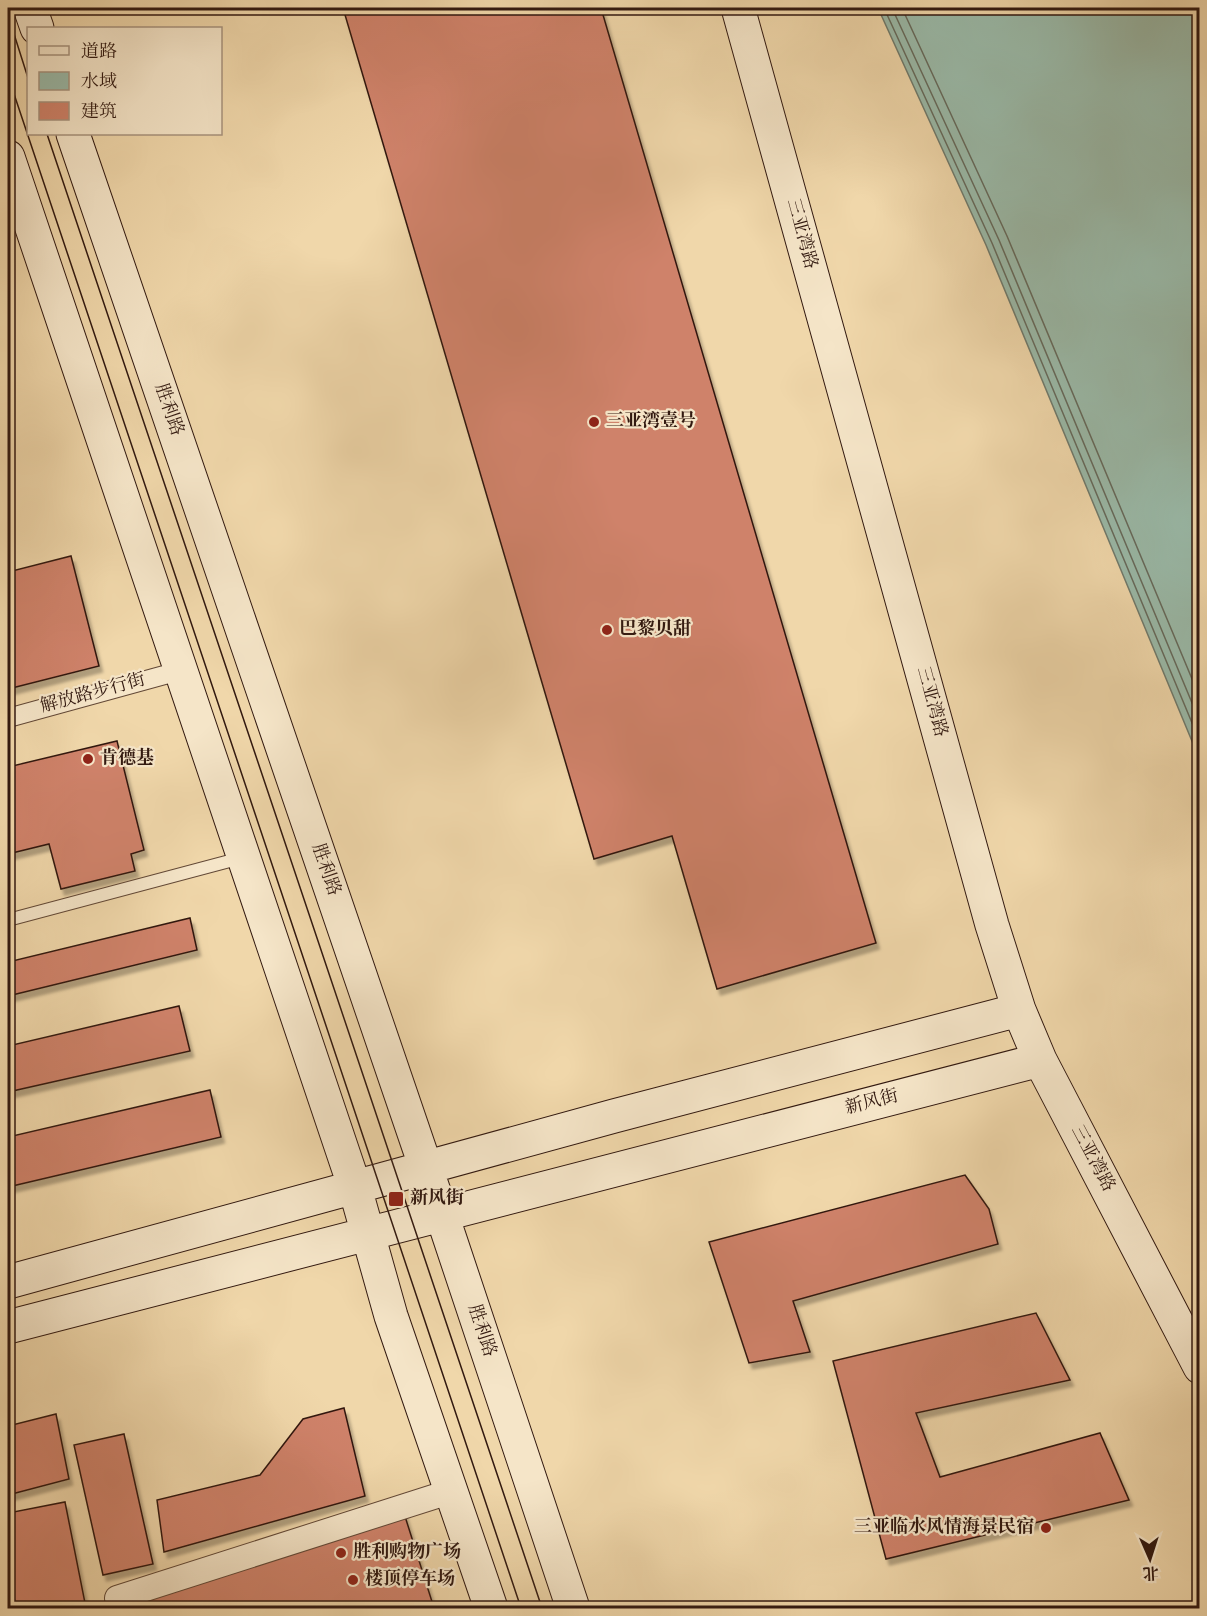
<svg xmlns="http://www.w3.org/2000/svg" width="1207" height="1616" viewBox="0 0 1207 1616" font-family="'Sorts Mill Goudy','Noto Serif SC',serif">
  <defs>
    <filter id="shadow"><feDropShadow dx="3.5" dy="6" stdDeviation="1.5" flood-color="#0004"/></filter>
  </defs>
  <rect width="100%" height="100%" fill="#f0d7aa"/>
  <filter id="stains"><feTurbulence type="fractalNoise" baseFrequency=".00333" numOctaves="4"/><feColorMatrix values="0 0 0 0 .2 0 0 0 0 .09 0 0 0 0 .02 0 0 0 .5 -.17"/></filter>
  <radialGradient id="worn" r=".72"><stop offset=".6" stop-color="#630" stop-opacity="0"/><stop offset="1" stop-color="#630" stop-opacity=".3"/></radialGradient>
  <path fill="#9abaa9" stroke="#707a6c" stroke-width="1.5" d="M878,8H1199V758L986,245Z"/>
  <g fill="none" stroke-linecap="round" stroke-linejoin="round">
    <path stroke="#666a5c" stroke-width="1.5" d="M884,8L992,243L1200,742
      M892,8L999,240L1200,722
      M902,8L1007,236L1200,698"/>
  </g>
  <path fill="#cf826a" stroke="#321910" stroke-width="1.5" filter="url(#shadow)" d="M343,8H601L876,943L717,989L672,836L594,859Z
    M71,556L99,666L8,689V572Z
    M117,741L144,850L131,854L135,871L61,889L49,844L8,854V767Z
    M190,918L197,950L8,996V962Z
    M179,1006L190,1051L8,1092V1046Z
    M210,1090L221,1137L8,1187V1137Z
    M965,1175L989,1209L998,1244L793,1301L810,1352L749,1363L709,1242Z
    M1036,1313L1070,1380L916,1413L940,1477L1100,1433L1129,1500L886,1559L833,1361Z
    M344,1408L365,1496L164,1552L157,1500L260,1475L303,1419Z
    M56,1414L69,1479L8,1495V1426Z
    M124,1434L153,1564L103,1575L74,1445Z
    M65,1502L86,1608H16L8,1565V1513Z
    M403,1510L434,1608H133L129,1595Z"/>
  <g fill="none" stroke-linecap="round" stroke-linejoin="round">
    <g stroke="#624836" stroke-width="14">
      <path id="service" d="M8,920L241,858"/>
    </g>
    <g stroke="#624836" stroke-width="20">
      <path id="pedestrian" d="M8,718L179,671"/>
    </g>
    <g stroke="#624836" stroke-width="26">
      <path id="minor" d="M120,1608L117,1598L449,1492"/>
    </g>
    <g stroke="#321910" stroke-width="35">
      <path id="secondary" d="M30,8L37,28
        M738,8L992,925L1019,1010L1040,1060L1200,1367
        M73,134L442,1215L573,1608
        M8,157L355,1188L391,1316L491,1608
        M8,1282L614,1116L1019,1010
        M8,1327C352,1241 695,1148 1040,1060"/>
    </g>
    <use href="#service" stroke="#f5e5c8" stroke-width="12"/>
    <use href="#pedestrian" stroke="#f5e5c8" stroke-width="18"/>
    <use href="#minor" stroke="#f5e5c8" stroke-width="24"/>
    <use href="#secondary" stroke="#f5e5c8" stroke-width="33"/>
    <path stroke="#321910" stroke-width="1.5" d="M8,15L28,78
      M8,76L521,1608
      M47,134L542,1608"/>
  </g>
  <g fill="#8f2418" stroke="#f5e5c8" stroke-width="2">
    <circle cx="594" cy="422" r="6"/>
    <circle cx="607" cy="630" r="6"/>
    <circle cx="88" cy="759" r="6"/>
    <rect x="388" y="1191" width="16" height="16" rx="3"/>
    <circle cx="1046" cy="1528" r="6"/>
    <circle cx="341" cy="1553" r="6"/>
    <circle cx="353" cy="1580" r="6"/>
  </g>
  <g text-anchor="middle" dominant-baseline="central" stroke-width="4.5" stroke-linejoin="round" paint-order="stroke">
    <g font-size="18" fill="#321910" stroke="#f5e5c8">
      <text transform="translate(801 234) rotate(75)">三亚湾路</text>
      <text transform="translate(168 410) rotate(71)">胜利路</text>
      <text transform="translate(93 694) rotate(-15)">解放路步行街</text>
      <text transform="translate(931 702) rotate(75)">三亚湾路</text>
      <text transform="translate(325 870) rotate(71)">胜利路</text>
      <text transform="translate(872 1103) rotate(-14)">新风街</text>
      <text transform="translate(1092 1159) rotate(62)">三亚湾路</text>
      <text transform="translate(481 1331) rotate(72)">胜利路</text>
    </g>
    <g font-size="18" font-weight="bold" fill="#321910" stroke="#f5e5c8" text-anchor="start">
      <text x="606" y="422">三亚湾壹号</text>
      <text x="619" y="630">巴黎贝甜</text>
      <text x="100" y="759">肯德基</text>
      <text x="410" y="1199">新风街</text>
      <text x="1034" y="1528" text-anchor="end">三亚临水风情海景民宿</text>
      <text x="353" y="1553">胜利购物广场</text>
      <text x="365" y="1580">楼顶停车场</text>
    </g>
  </g>
  <rect width="1207" height="1616" fill="none" stroke="#f0d7aa" stroke-width="30"/>
  <rect x="9" y="9" width="1189" height="1598" fill="none" stroke="#321910" stroke-width="3"/>
  <rect x="15" y="15" width="1177" height="1586" fill="none" stroke="#321910" stroke-width="1.5"/>
  <rect x="27" y="27" width="195" height="108" fill="#f5e5c8" stroke="#a7937e" stroke-width="1.5"/>
  <rect x="39" y="46" width="30" height="9" fill="#f5e5c8" stroke="#a7937e" stroke-width="1.5"/>
  <text x="81" y="57" font-size="18" fill="#321910">道路</text>
  <rect x="39" y="72" width="30" height="18" fill="#9abaa9" stroke="#a7937e" stroke-width="1.5"/>
  <text x="81" y="87" font-size="18" fill="#321910">水域</text>
  <rect x="39" y="102" width="30" height="18" fill="#cf826a" stroke="#a7937e" stroke-width="1.5"/>
  <text x="81" y="117" font-size="18" fill="#321910">建筑</text>
  <g transform="translate(1150 1559) rotate(177)" stroke="#f5e5c8" stroke-width="4.5" paint-order="stroke">
  <path d="M0-4.5L10 22L0 15L-10 22Z" fill="#321910"/>
  <text y="-9" font-size="16" font-weight="bold" text-anchor="middle" fill="#321910">北</text>
  </g>
  <rect width="100%" height="100%" filter="url(#stains)"/>
  <rect width="100%" height="100%" fill="url(#worn)"/>
</svg>
